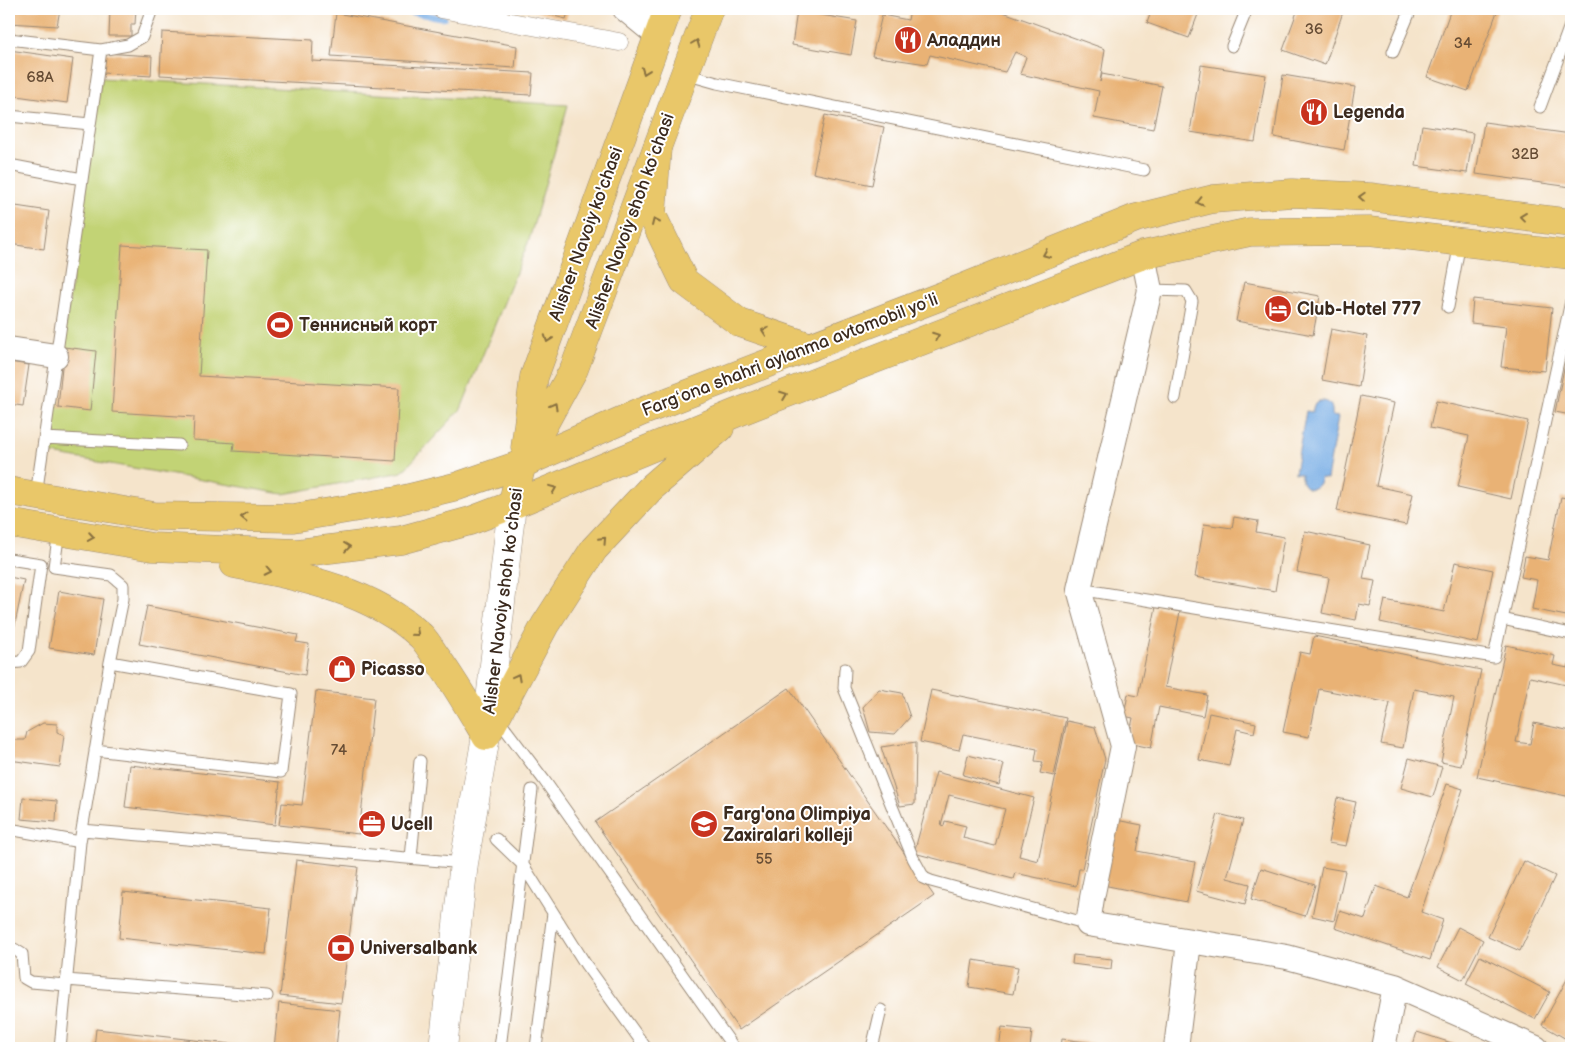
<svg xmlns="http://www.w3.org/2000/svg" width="1580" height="1057" viewBox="0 0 1580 1057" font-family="'Balsamiq Sans',sans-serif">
  <rect width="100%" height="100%" fill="#fff"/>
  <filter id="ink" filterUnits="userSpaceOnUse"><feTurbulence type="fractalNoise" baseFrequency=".02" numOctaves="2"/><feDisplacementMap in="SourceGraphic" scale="10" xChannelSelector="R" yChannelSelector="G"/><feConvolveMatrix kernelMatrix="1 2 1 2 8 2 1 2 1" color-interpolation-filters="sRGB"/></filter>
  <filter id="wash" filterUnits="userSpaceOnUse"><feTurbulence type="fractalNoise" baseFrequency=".0096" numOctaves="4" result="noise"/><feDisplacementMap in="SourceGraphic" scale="20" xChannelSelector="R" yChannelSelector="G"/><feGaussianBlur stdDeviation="1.12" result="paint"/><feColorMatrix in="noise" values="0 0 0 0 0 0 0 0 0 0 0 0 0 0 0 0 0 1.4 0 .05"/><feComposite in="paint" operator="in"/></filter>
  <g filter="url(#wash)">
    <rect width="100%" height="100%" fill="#f5e4cb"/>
    <path fill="#c2d375" stroke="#7e7e4a" d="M101,78L568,105L529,240L461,409L402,472L283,494L47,453Z"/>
    <path fill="#76ace4" stroke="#586b81" d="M1319,401C1330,400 1333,406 1332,416L1338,417L1327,479L1321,478C1317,494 1300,491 1301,474L1295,473L1306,411L1312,412L1314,405Z"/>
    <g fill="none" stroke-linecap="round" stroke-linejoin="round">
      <path stroke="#76ace4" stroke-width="6" d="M392,9L444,18"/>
    </g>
    <g id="blocks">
      <path fill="#e9b275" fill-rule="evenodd" d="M9,9H60L57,26L9,23Z
        M110,9H136L135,24H131V36H109Z
        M526,9H569L566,19Z
        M910,9H929L943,12L944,9H995L1105,49L1100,82L1102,74L1162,86L1153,129L1094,118L1099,91L1020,74L1026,57L1015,52L1005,72L930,55L927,64L872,56L882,15L908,20Z
        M1152,9H1200L1189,38L1147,23Z
        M1298,9H1344L1325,65L1283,50Z
        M1451,9H1498L1468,91L1427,77Z
        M797,11L857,21L851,55L792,45Z
        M336,13L517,46L515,68L331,56Z
        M162,32L313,40L312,61L533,73L531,95L160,75Z
        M9,50L73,59L67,103L9,95Z
        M104,53L152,56L151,76L103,73Z
        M1201,65L1266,75L1255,142L1190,132Z
        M1283,75L1355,87L1344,150L1274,137Z
        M825,115L884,127L872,185L813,173Z
        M1484,122L1571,134V187L1476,174Z
        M1422,125L1473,133L1467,173L1416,166Z
        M9,205L49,211L44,249L9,244Z
        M122,245L207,250L199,376L399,388L395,461L233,451L234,443L193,440L194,417L112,412Z
        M1244,282L1320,296L1313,335L1236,321Z
        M1473,299L1552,308L1545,371L1501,367L1506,327L1471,323Z
        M1331,329L1367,336L1359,387L1322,380Z
        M64,347L96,351L90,411L58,407Z
        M9,362L29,365L23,406L9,404Z
        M1565,364L1571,365V415L1555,412Z
        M1361,396L1394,403L1376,486L1413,494L1406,525L1337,511Z
        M1436,401L1528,421L1511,499L1458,487L1469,436L1430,428Z
        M1561,497L1571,499V617L1532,609L1537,580L1521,577L1525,556L1548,560Z
        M1234,517L1258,521L1256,532L1284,537L1275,591L1195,577L1204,524L1232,528Z
        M1305,531L1370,545L1363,579L1375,581L1370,606L1359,604L1356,620L1322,613L1329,578L1297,572Z
        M1455,562L1493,570L1478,643L1380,622L1385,600L1444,612Z
        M9,577L24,580L14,629L9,628Z
        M59,591L103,599L94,655L49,648Z
        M147,606L298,635L296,642L309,644L305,675L139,644Z
        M1156,607L1180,612L1165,687L1207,695L1203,716L1159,707L1151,748L1128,743L1133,718L1124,716L1128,694L1138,696Z
        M1314,636L1481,670L1461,766L1441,762L1454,697L1414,689L1403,748L1381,744L1390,703L1319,689L1309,737L1283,732L1300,652L1310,654Z
        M1506,645L1555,656L1553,665L1568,668L1571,658V686L1530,677L1516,742L1530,744L1534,723L1571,731V797L1477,777Z
        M789,688L934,896L739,1030L595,822Z
        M879,689L902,693L910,717L895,734L870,732L863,707Z
        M931,690L1066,718L1054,776L1040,773L1043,762L1035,761L1037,749L963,734L959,750L920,742Z
        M316,691L374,698L359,834L279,825L282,803L302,805Z
        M1209,713L1256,723L1254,733L1237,729L1229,766L1199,760Z
        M1067,721L1095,727L1105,759L1082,869H1079L1076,886L1015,873L1013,879L914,853L936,772L1034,798L1019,856L1038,861ZM949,795L1005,809L995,846L963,838L966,826L945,821L944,826L941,825Z
        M43,723L57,724V732L64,735L60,767L9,760L12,740H25L27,732Z
        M916,742L915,804L900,806L881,747Z
        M968,755L1004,764L999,785L963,775Z
        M1409,758L1442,767L1433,797L1401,788Z
        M130,765L280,782L275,825L125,807Z
        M1447,784L1463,789L1421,912L1443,920L1430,960L1335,928L1340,911L1365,919L1376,886L1407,897Z
        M23,798L57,801L56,822L21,819Z
        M1337,798L1356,802L1346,846L1328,843Z
        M1218,814L1243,820L1227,878L1250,884L1245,904L1196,891Z
        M1116,820L1142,825L1137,851L1195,862L1187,902L1103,885Z
        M296,860L358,867L341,1003L280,996Z
        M1524,861L1555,876L1520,951L1488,937Z
        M1322,867L1345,871L1334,921L1312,916Z
        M1261,868L1315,885L1305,916L1251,899Z
        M123,892L271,908L266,954L119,938Z
        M1458,927L1483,940L1463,980L1438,967Z
        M1073,955L1112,959L1111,969L1072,964Z
        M1480,956L1550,992L1535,1019L1466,984Z
        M973,960L1018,967L1013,994L969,987Z
        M1571,972V1034L1568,1040L1542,1025Z
        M279,1003L340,1010L336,1048H274Z
        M1002,1027L1032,1030L1030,1048H999Z
        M96,1029L248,1046V1048H94Z
        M1417,1032L1458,1045L1457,1048H1412Z
        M1062,1039L1126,1047V1048H1061Z"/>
    </g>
  </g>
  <g filter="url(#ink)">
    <use href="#blocks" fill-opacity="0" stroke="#988774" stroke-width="1"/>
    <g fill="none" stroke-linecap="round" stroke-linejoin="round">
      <g stroke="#988774" stroke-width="13">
        <path id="service" d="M9,39L101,50L36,495
          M1232,46L1247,9
          M101,50L128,45L142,37L151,12
          M1393,52L1411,9
          M685,74L717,83L1144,170
          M1540,107L1571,23
          M9,116L90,124
          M9,165L82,179
          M1150,290L1186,291L1192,301L1175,398
          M1448,307L1460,242
          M44,438L179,445
          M59,531L54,567L111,575L123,585V599L110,662L80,842L60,1048
          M9,559L41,564L29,651L21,662L9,663
          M1079,589L1494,657L1571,301
          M1502,619L1571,634
          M845,669L844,688L913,858L924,878L931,881L1088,924
          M497,718L544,780L734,1048
          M95,750L281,772L291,694L110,662
          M9,829L80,842
          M82,830L464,863
          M496,839L523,865L586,965L646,1048
          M411,858L420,761
          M9,948L14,949L22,954L24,978L31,982L66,985
          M66,980L267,996
          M500,1048L532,790
          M536,1048L553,913
          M872,1048L881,1010"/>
      </g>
      <g stroke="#988774" stroke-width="19">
        <path id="pedestrian" d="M441,9L619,42"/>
      </g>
      <g stroke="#988774" stroke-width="26">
        <path id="minor" d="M625,9L658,36
          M1143,255L1150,290L1079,589L1123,746L1092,898L1088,924L1287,957L1395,986L1536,1048
          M9,349L56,356
          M1176,1048L1189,942
          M1383,1048L1395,986"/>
      </g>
      <g stroke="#988774" stroke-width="29">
        <path id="tertiary" d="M443,1048L464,863L486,736L512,505"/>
      </g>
      <g stroke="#988774" stroke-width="29">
        <path id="primary" d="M525,448L534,377L668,9
          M512,505L522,464L574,369L709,9"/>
      </g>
      <g stroke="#988774" stroke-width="29">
        <path id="trunk" d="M657,148L652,215L684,281L740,323L811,347
          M9,491L154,516L293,518L396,501L458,486L522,464L641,412L965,287L1136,218L1213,199L1292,193L1370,197L1571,223
          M9,523L152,547L298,553L401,540L470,521L512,505L736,413L1143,255L1250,232L1369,231L1571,255
          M234,564C300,577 370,589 421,636C427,642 432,651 437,658C455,683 470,709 486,736
          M486,736L545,625L594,549L651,488L720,428"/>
      </g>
      <use href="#service" stroke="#fff" stroke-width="11"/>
      <use href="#pedestrian" stroke="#fff" stroke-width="18"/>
      <use href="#minor" stroke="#fff" stroke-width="24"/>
      <use href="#tertiary" stroke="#fff" stroke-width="28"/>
      <use href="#primary" stroke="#e9c769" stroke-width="28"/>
      <use href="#trunk" stroke="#e9c769" stroke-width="28"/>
    </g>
    <defs><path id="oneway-chevron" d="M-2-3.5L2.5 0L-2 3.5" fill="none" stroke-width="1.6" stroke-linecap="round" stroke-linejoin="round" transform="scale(1.25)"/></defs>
    <g stroke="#897140">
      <use href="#oneway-chevron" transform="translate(696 43) rotate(-69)"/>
      <use href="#oneway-chevron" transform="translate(645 71) rotate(110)"/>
      <use href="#oneway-chevron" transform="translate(1362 197) rotate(-177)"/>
      <use href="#oneway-chevron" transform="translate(1200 202) rotate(167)"/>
      <use href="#oneway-chevron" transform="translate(1523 217) rotate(-173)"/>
      <use href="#oneway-chevron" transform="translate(655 222) rotate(-114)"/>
      <use href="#oneway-chevron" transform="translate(1046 254) rotate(158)"/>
      <use href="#oneway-chevron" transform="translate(765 331) rotate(-162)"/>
      <use href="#oneway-chevron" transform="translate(936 336) rotate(-21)"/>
      <use href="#oneway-chevron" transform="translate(548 339) rotate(110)"/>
      <use href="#oneway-chevron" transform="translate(784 395) rotate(-21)"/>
      <use href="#oneway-chevron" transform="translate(554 406) rotate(-61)"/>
      <use href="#oneway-chevron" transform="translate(553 489) rotate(-22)"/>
      <use href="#oneway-chevron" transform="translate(244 517) rotate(-179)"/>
      <use href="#oneway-chevron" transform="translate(91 537) rotate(9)"/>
      <use href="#oneway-chevron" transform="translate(603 540) rotate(-47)"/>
      <use href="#oneway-chevron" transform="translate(347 547) rotate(-7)"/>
      <use href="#oneway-chevron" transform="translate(268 571) rotate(12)"/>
      <use href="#oneway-chevron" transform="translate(416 633) rotate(40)"/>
      <use href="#oneway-chevron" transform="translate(517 677) rotate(-62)"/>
    </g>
  </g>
  <defs>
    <g id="restaurant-disc" transform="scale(1.4375)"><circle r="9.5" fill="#c8321e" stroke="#fff"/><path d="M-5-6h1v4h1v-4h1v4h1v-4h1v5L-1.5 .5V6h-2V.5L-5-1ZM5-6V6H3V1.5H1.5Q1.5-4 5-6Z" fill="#fff"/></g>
    <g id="hotel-disc" transform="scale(1.4375)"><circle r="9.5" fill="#c8321e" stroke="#fff"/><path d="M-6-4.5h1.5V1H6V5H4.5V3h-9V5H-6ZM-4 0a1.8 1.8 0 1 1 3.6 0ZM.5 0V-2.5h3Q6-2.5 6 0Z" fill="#fff"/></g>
    <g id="stadium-disc" transform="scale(1.4375)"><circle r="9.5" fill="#c8321e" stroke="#fff"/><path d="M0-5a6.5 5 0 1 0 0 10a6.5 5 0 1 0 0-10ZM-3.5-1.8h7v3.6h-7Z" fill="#fff"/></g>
    <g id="shop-disc" transform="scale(1.4375)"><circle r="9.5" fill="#c8321e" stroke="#fff"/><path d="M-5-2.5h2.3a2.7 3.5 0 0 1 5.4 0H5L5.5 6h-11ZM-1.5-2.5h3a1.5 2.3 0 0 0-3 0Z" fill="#fff"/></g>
    <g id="office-disc" transform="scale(1.4375)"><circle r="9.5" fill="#c8321e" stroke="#fff"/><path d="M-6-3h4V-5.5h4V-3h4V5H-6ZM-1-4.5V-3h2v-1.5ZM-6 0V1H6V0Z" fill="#fff"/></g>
    <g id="university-disc" transform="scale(1.4375)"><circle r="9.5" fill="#c8321e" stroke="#fff"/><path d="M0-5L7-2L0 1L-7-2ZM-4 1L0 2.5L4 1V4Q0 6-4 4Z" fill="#fff"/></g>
    <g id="bank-disc" transform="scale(1.4375)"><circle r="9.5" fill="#c8321e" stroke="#fff"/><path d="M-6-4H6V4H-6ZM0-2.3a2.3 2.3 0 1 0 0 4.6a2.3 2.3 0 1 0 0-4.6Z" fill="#fff"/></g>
  </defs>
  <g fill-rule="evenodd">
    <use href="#restaurant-disc" x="908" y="40"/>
    <use href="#restaurant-disc" x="1314" y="112"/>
    <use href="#hotel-disc" x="1278" y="309"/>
    <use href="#stadium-disc" x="280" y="325"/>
    <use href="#shop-disc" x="342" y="669"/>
    <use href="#office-disc" x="372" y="824"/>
    <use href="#university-disc" x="704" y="824"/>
    <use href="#bank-disc" x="341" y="948"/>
  </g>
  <g text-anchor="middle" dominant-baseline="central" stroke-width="4" stroke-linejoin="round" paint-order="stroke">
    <g font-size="15" fill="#664c34">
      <text x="1314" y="29">36</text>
      <text x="1463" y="43">34</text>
      <text x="40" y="77">68А</text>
      <text x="1525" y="154">32В</text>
      <text x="339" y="750">74</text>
      <text x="764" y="859">55</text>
    </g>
    <g font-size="18" font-weight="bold" fill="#3b2a1e" stroke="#fff" text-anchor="start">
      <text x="927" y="40">Аладдин</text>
      <text x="1333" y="112">Legenda</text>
      <text x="1297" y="309">Club-Hotel 777</text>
      <text x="299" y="325">Теннисный корт</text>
      <text x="361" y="669">Picasso</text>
      <text x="723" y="814">Farg'ona Olimpiya<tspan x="723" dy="21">Zaxiralari kolleji</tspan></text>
      <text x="391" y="824">Ucell</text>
      <text x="360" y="948">Universalbank</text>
    </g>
    <g font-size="18" fill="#3b2a1e" stroke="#fff">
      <text transform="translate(630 221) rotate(-70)">Alisher Navoiy shoh koʻchasi</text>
      <text transform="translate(586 234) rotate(-70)">Alisher Navoiy ko'chasi</text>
      <text transform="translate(790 355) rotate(-21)">Fargʻona shahri aylanma avtomobil yoʻli</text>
      <text transform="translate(503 601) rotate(-83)">Alisher Navoiy shoh koʻchasi</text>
    </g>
  </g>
  <rect width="1580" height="1057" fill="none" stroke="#fff" stroke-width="30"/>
</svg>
